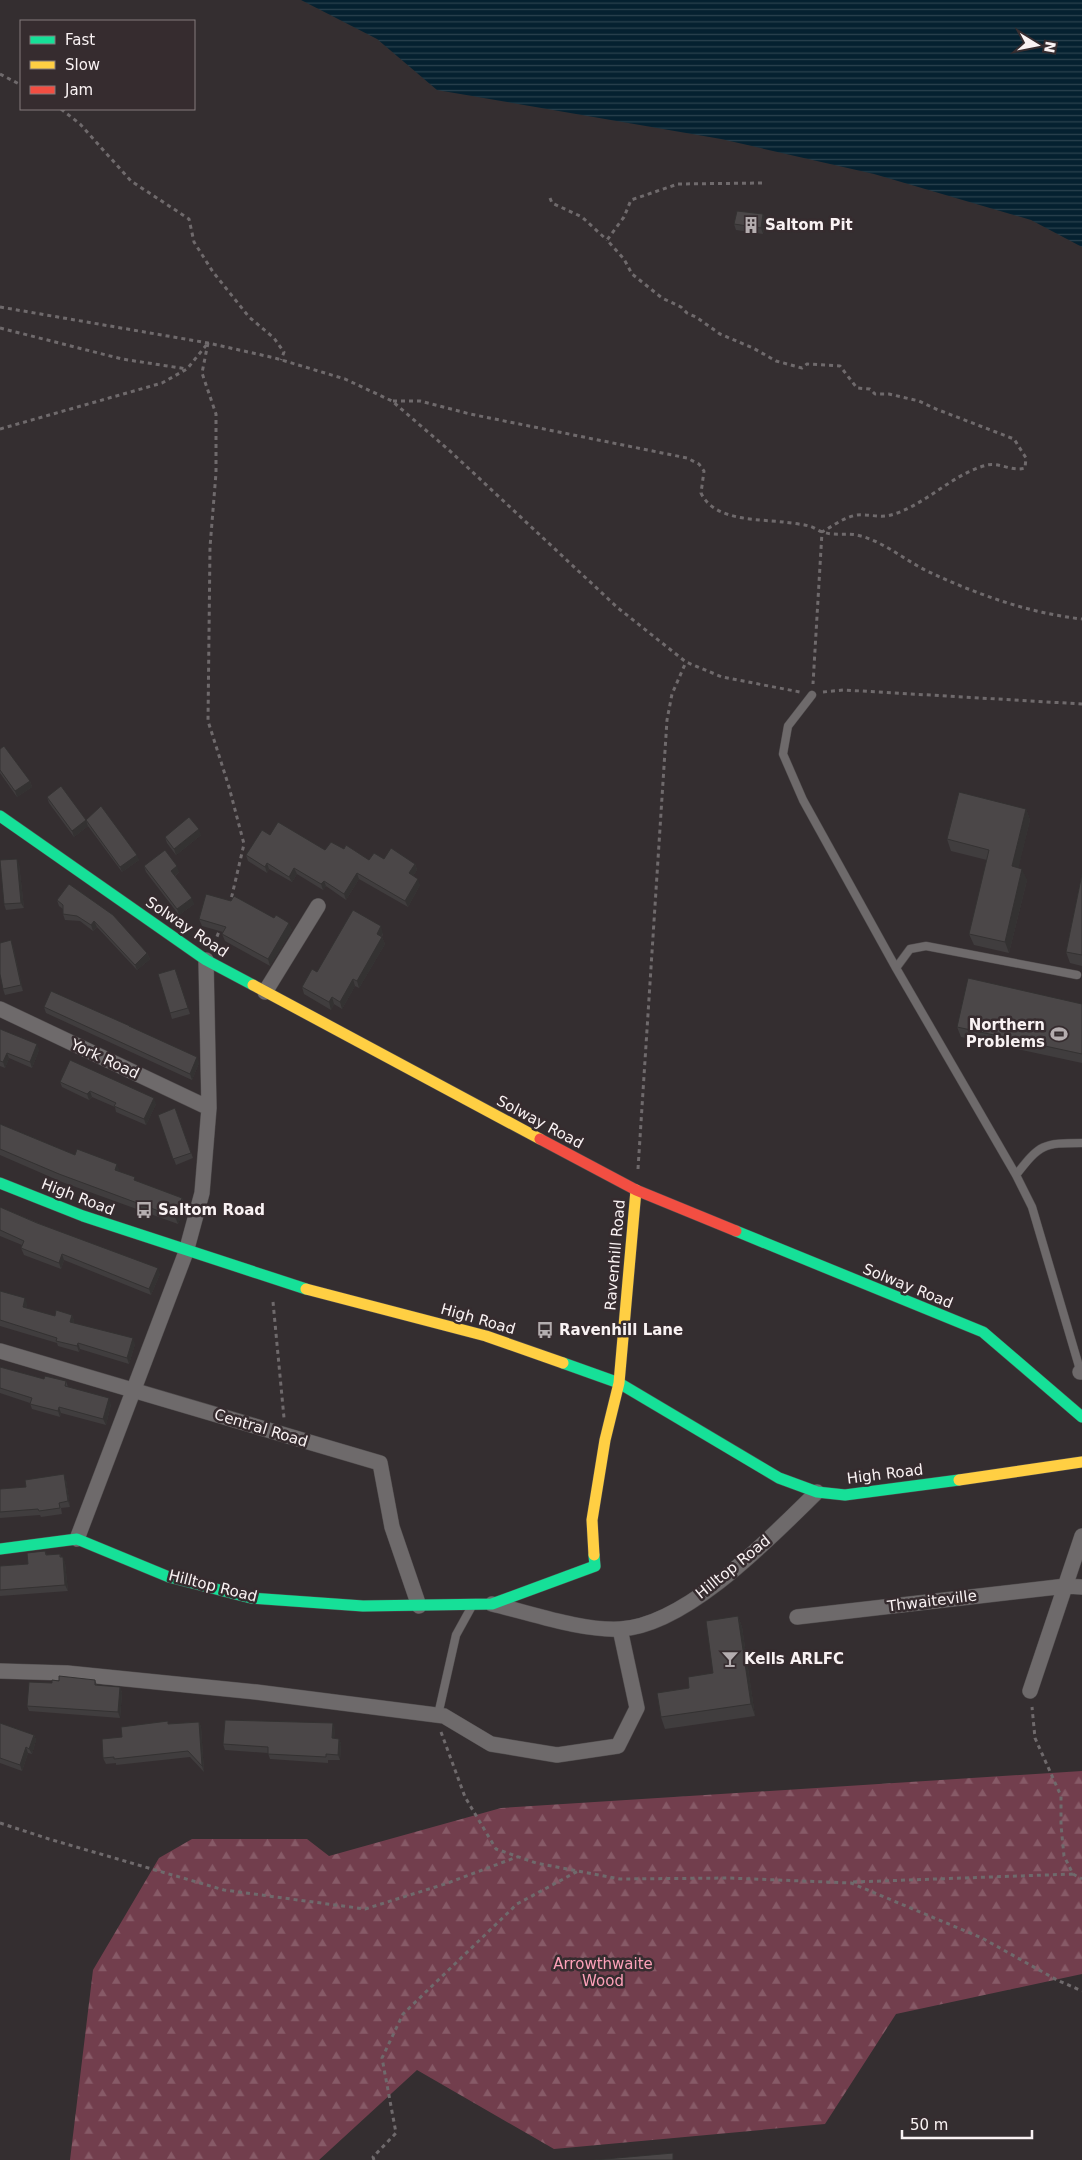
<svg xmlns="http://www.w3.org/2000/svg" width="1082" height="2160" viewBox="0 0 1082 2160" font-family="'DejaVu Sans',sans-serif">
  <defs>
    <pattern id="forest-firs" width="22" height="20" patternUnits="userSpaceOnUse" patternTransform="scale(1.25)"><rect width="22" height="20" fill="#723e4d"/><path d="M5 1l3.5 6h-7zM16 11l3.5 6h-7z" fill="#875a67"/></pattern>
    <pattern id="water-rules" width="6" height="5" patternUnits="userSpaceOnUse" patternTransform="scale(1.25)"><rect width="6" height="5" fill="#052130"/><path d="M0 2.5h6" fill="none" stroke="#2a424e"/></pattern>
  </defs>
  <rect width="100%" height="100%" fill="#342e30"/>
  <path fill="url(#forest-firs)" d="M1082,1771V1974L896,2014L825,2124L554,2149L417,2070L319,2160H70L93,1970L159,1858L192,1839H307L329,1856L501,1808Z"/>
  <path fill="url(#water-rules)" d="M301,0H1082V247L1031,220L874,174L721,139L437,90L377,39Z"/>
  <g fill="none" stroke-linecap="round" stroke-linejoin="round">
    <g stroke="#504c4d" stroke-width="9">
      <path id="lane" d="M812,695L788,726L783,754L803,800L896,968L1016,1175L1032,1207L1081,1373
        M896,968L910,949L926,946L1077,975
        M1016,1175C1040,1144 1043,1143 1082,1143
        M438,1715L456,1635L472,1606"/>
    </g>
    <g stroke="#504c4d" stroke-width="16">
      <path id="street" d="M265,992L318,906
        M0,1009L209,1108
        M0,1351L380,1463L392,1527L419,1606
        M1080,1372H1082
        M77,1539L186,1252L202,1193L209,1108L206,960
        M492,1604C531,1613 581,1631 620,1629C686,1626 771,1537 817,1492
        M797,1617L1066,1586L1082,1587
        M0,1671L67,1673L256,1692L444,1716L491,1744L557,1755L618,1746L637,1708L620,1629
        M1030,1691L1082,1536"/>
    </g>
    <g stroke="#504c4d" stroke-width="12">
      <path id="fast" d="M0,816L206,960L253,985
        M0,1183L83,1216L306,1289
        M736,1231L983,1332L1082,1417
        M563,1363L619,1383L779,1478L817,1492L845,1495L959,1480
        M0,1549L77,1539L169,1577L251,1598L363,1606L492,1604L595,1566L594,1555"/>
    </g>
    <g stroke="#504c4d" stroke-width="12">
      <path id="slow" d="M253,985L540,1139
        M306,1289L486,1336L563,1363
        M959,1480L1082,1462
        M594,1555L592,1520L605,1440L619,1383L636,1190"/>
    </g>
    <g stroke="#504c4d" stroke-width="12">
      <path id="jam" d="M540,1139L636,1190L736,1231"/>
    </g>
    <path stroke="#6f6a6c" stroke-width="3" stroke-dasharray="4 4" stroke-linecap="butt" d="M0,74L21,85
      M61,109L80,124L131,181L189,219L194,242L213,272L249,317L274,338L284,352L281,360
      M762,183L678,184L631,200L624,217L607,240L624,259L632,274L662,298L681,307L687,313L696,317L720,334L753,348L776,361L802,368L807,364L840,366L857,388L870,389L875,394H889L919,401L936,409L1014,439L1026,458L1025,468C1012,472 999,462 987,465C952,474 926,505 891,515C881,518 868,514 857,515C844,517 833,526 822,532L813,684
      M550,198L552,203L582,217L607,240
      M0,307L208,343L275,358L345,379L392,401L450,451L618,608L686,662L722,677L800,692
      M0,328L122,359L187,369
      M208,343L202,373L216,414V473L210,547L208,721L229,787L244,844L230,904
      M393,401H420L470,414L687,458L699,464L704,471L701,493C714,521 757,519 783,522C791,523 801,524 809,526C814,527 818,531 823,532C834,536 846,533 857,535C883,541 903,559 927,571C976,594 1028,613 1082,619
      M0,429L162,383L187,369L208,343
      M823,692L844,690L1082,704
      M214,944L220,929
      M638,1169L667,720L672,694L686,662
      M273,1302L284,1418
      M441,1732L465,1797L496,1849L536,1863L620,1879L729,1878L851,1883L982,1938L1057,1980L1082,1991
      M0,1823L49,1839L224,1890L365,1909L445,1884L517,1857
      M1073,1874L1082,1879
      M853,1882L1073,1874L1064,1856L1061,1825V1796L1035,1738L1032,1707
      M374,2160L373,2157L396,2133L382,2058L403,2014L517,1904L578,1871"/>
    <use href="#lane" stroke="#6e6a6b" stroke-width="8"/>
    <use href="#street" stroke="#6e6a6b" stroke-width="15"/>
    <use href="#fast" stroke="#16e098" stroke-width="11"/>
    <use href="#slow" stroke="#ffcf43" stroke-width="11"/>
    <use href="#jam" stroke="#f24e42" stroke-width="11"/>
  </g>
  <path fill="#403d3e" d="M763,214L765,220L763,234L736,230L734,224Z
    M0,749L30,781L32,787L17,797L0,773Z
    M47,797L86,820L139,860L122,872L88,826L74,837L49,803Z
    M1026,809L1030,820L1018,868L1027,880L1009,953L974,945L969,934L987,860L951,851L947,839Z
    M201,835L176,855L167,843L165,837Z
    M270,835L325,850L344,849L369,860L384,859L415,864L417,870L413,876L420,885L408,907L359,879L346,900L326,886L323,890L297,874L292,882L269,869L267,873L248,861L246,855Z
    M19,864L24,908L6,910L4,904Z
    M144,866L179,872L175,876L194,904L179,915L146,872Z
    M1082,874V966L1070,963L1066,952Z
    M69,884L147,953L150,959L137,970L97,927L93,931L80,921L65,920L63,914V909L59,906L57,900Z
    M274,918L292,930L270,966L225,941L222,934L223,932L202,926L199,919Z
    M383,933L382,937L385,944L359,988L355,986L342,1009L334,1004L331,1010L304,994L302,987L317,972Z
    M13,946L23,991L5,995L3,989Z
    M175,969L190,1014L172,1019L158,974Z
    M1082,1004V1063L961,1037L957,1027Z
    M44,1007L130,1026L131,1027L199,1063L192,1080L46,1013Z
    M0,1029L39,1050L32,1068L9,1058L5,1068L0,1066Z
    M60,1082L156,1104L146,1125L116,1112L115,1107L92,1097L89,1100L62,1087Z
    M175,1108L193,1158L176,1165L158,1115Z
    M0,1124L75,1155L119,1172L136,1181L182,1198L185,1206L178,1224L62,1182L0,1155Z
    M0,1207L160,1274L151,1295L64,1260L61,1269L24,1255L21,1248L22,1245L0,1236Z
    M0,1291L27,1304L26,1308L55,1316L72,1315L74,1321V1323L135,1344L129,1364L80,1349L79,1352L58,1346L57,1343L0,1326Z
    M0,1367L44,1379L66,1381L68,1387L111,1404L106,1425L61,1413L60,1417L32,1409L30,1403L0,1393Z
    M66,1480L70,1507L61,1508L62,1514L41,1517L40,1515L0,1518V1489L26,1487Z
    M45,1551L47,1555L60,1554L65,1563L68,1591L0,1596V1566L28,1564Z
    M738,1616L742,1627L755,1716L665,1729L661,1717L689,1688L713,1673Z
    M95,1680L97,1685L120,1687L122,1693L120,1718L29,1711L27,1706L52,1683L59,1681Z
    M199,1722L201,1727L204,1772L190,1757L116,1765V1763L106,1764L103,1758L122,1737L169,1724Z
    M0,1723L34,1735L36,1740L32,1754L28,1753L22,1771L0,1763Z
    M335,1729L334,1738L339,1739L341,1744L340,1760H328V1763L270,1759L268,1753L225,1750L223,1744Z"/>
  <path fill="#343232" d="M763,214L765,220L763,234L761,228Z
    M30,781L32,787L17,797L15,791Z
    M1026,809L1030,820L1016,878L1012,866Z
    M86,820L88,826L74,837L72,831Z
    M199,829L201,835L176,855L174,849Z
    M137,855L139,860L122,872L120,867Z
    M17,859L19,864L24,908L21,903Z
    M267,863L269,869L267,873L265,867Z
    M415,864L417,870L411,879L409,873Z
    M177,866L179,872L173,877L171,871Z
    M294,868L297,874L292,882L289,877Z
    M1022,869L1027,880L1009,953L1005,942Z
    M357,873L359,879L346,900L344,894Z
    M418,879L420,885L408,907L405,901Z
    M324,881L326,886L323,890L321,884Z
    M192,898L194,904L179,915L177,909Z
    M94,921L97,927L93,931L91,925Z
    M289,923L292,930L270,966L268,959Z
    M381,926L383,933L379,941L377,934Z
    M382,937L385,944L359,988L357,981Z
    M11,940L13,946L23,991L21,985Z
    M147,953L150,959L137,970L135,965Z
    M353,979L355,986L342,1009L340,1002Z
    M332,997L334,1004L331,1010L329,1002Z
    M37,1044L39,1050L32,1068L30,1062Z
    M7,1053L9,1058L5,1068L3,1062Z
    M197,1057L199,1063L192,1080L190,1074Z
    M90,1091L92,1097L89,1100L87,1094Z
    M154,1098L156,1104L146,1125L144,1119Z
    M117,1164L120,1172L115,1170Z
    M182,1198L185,1206L178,1224L175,1217Z
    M62,1254L64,1260L61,1269L59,1263Z
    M158,1268L160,1274L151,1295L149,1289Z
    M25,1298L27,1304L25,1312L23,1307Z
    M72,1315L74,1321L72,1328L70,1322Z
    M133,1338L135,1344L129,1364L127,1358Z
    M78,1343L80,1349L79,1352L77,1346Z
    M109,1398L111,1404L106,1425L103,1419Z
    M59,1407L61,1413L60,1417L58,1411Z
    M64,1474L66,1480L70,1507L68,1501Z
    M63,1557L65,1563L68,1591L65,1585Z
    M738,1616L742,1627L755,1716L751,1704Z
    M120,1687L122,1693L120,1718L118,1712Z
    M199,1722L201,1727L204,1772L202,1766Z
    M333,1723L335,1729L334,1744L332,1738Z
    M34,1735L36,1740L32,1754L29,1749Z
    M339,1739L341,1744L340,1760L338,1755Z
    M26,1747L28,1753L22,1771L20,1765Z"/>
  <path fill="#4b4748" stroke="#343232" d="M737,211L763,214L761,228L734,224Z
    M4,746L30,781L15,791L0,770V749Z
    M61,786L86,820L72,831L47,797Z
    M959,792L1026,809L1012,866L1022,869L1005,942L969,934L989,850L947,839Z
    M101,806L137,855L120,867L86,820Z
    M189,817L199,829L174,849L165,837Z
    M278,822L325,850L331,842L344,849L346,845L369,860L374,853L384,859L391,848L415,864L409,873L418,879L405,901L357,873L344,894L324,881L321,884L294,868L289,877L267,863L265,867L246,855L262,830L270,835Z
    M165,850L177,866L171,871L192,898L177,909L144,866Z
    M17,859L21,903L4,904L0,860Z
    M1082,874V955L1066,952Z
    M69,884L113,915L147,953L135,965L94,921L91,925L77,916L63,914V905L57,900Z
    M206,894L231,901L234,896L274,918L276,915L289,923L268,959L222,934L226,927L199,919Z
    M353,910L381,926L377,934L382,937L357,981L353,979L340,1002L332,997L329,1002L302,987L312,969L317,972Z
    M11,940L21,985L3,989L0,974V943Z
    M175,969L188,1008L170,1013L158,974Z
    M968,978L1082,1004V1054L957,1027Z
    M51,991L130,1026H129L197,1057L190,1074L44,1007Z
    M0,1029L37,1044L30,1062L7,1053L3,1062L0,1061Z
    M70,1060L154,1098L144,1119L114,1106L116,1103L90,1091L87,1094L60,1082Z
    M175,1108L191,1153L173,1159L158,1115Z
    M0,1124L75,1155L77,1149L117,1164L115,1170L135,1177L134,1180L182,1198L175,1217L59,1174L0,1149Z
    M0,1207L37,1223L158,1268L149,1289L62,1254L59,1263L21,1248L24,1241L0,1230Z
    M0,1291L25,1298L23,1307L55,1316L56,1310L72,1315L70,1322L133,1338L127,1358L78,1343L77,1346L56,1341L57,1338L0,1320Z
    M0,1367L44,1379L45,1376L66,1381L65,1386L109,1398L103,1419L59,1407L58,1411L30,1404L32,1398L0,1388Z
    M64,1474L68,1501L59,1503L60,1508L39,1511L38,1509L0,1512V1489L26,1487L25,1480Z
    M45,1551L46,1555L60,1554V1557H63L65,1585L0,1590V1566L28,1564L27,1553Z
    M738,1616L751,1704L661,1717L657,1693L689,1688L688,1677L713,1673L706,1621Z
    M59,1676L95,1680V1685L120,1687L118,1712L27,1706L29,1682L52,1683V1680L59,1681Z
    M225,1720L333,1723L332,1738L339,1739L338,1755L326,1754V1757L268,1754V1747L223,1744Z
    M168,1721V1724L199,1722L202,1766L188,1751L114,1759V1757L103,1758L102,1739L122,1737L121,1727Z
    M0,1723L34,1735L29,1749L26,1747L20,1765L0,1758Z
    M673,2153V2160H594Z"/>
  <defs>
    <g id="building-bare" transform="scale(1.35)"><path d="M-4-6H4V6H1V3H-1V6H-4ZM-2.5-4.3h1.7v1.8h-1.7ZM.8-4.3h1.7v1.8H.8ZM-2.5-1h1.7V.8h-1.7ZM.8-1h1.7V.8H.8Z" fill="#b4adaf" stroke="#362c2f" stroke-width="2.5" paint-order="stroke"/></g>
    <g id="stadium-bare" transform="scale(1.35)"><path d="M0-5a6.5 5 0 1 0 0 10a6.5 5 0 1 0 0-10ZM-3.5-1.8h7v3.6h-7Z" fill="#b4adaf" stroke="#362c2f" stroke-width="2.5" paint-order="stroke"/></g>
    <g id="bus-bare" transform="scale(1.35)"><path d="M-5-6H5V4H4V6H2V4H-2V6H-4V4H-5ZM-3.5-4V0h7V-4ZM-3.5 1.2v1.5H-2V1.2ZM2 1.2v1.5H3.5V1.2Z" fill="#b4adaf" stroke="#362c2f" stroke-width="2.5" paint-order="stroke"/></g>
    <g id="bar-bare" transform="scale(1.35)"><path d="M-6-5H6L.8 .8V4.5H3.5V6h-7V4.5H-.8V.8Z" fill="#b4adaf" stroke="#362c2f" stroke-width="2.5" paint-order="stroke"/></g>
  </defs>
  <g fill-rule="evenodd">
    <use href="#building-bare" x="751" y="225"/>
    <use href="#stadium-bare" x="1059" y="1034"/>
    <use href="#bus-bare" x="144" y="1210"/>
    <use href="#bus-bare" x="545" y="1330"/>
    <use href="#bar-bare" x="730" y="1659"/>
  </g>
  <g text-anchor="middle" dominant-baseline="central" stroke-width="5" stroke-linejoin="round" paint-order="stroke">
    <g font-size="15" font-weight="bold" fill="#f9f2f3" stroke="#362c2f" text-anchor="start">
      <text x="765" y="225">Saltom Pit</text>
      <text x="1045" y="1025" text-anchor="end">Northern<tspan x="1045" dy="17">Problems</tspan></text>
      <text x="158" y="1210">Saltom Road</text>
      <text x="559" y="1330">Ravenhill Lane</text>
      <text x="744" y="1659">Kells ARLFC</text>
    </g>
    <g font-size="15" fill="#f9f2f3" stroke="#362c2f">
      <text transform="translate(187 927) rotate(34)">Solway Road</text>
      <text transform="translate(105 1059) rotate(25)">York Road</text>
      <text transform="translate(540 1122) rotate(28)">Solway Road</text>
      <text transform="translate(78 1197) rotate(21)">High Road</text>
      <text transform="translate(615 1255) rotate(-85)">Ravenhill Road</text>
      <text transform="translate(908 1286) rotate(22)">Solway Road</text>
      <text transform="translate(478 1319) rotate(16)">High Road</text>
      <text transform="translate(261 1428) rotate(17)">Central Road</text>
      <text transform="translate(885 1474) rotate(-7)">High Road</text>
      <text transform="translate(733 1567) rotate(-39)">Hilltop Road</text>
      <text transform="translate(213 1586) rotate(14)">Hilltop Road</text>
      <text transform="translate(932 1601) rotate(-7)">Thwaiteville</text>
    </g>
    <g font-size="15" fill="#fda1b9" stroke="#362c2f">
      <text x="603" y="1964">Arrowthwaite<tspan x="603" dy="17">Wood</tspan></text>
    </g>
  </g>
  <rect x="20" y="20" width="175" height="90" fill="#362c2f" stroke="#847b7d"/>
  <rect x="30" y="36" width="25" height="8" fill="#16e098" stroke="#847b7d"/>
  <text x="65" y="45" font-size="15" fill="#f9f2f3">Fast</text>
  <rect x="30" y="61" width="25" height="8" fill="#ffcf43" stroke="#847b7d"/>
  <text x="65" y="70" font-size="15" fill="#f9f2f3">Slow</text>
  <rect x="30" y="86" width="25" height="8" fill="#f24e42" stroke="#847b7d"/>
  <text x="65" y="95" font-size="15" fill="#f9f2f3">Jam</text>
  <g transform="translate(1037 45) rotate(100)" stroke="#362c2f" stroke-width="4" paint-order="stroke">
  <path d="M0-4L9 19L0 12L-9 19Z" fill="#f9f2f3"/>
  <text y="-8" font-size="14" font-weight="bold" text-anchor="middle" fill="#f9f2f3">N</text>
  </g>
  <path d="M902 2130v8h130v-8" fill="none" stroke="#f9f2f3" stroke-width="2.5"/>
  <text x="910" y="2130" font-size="15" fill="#f9f2f3" stroke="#362c2f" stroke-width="4" paint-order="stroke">50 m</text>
</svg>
